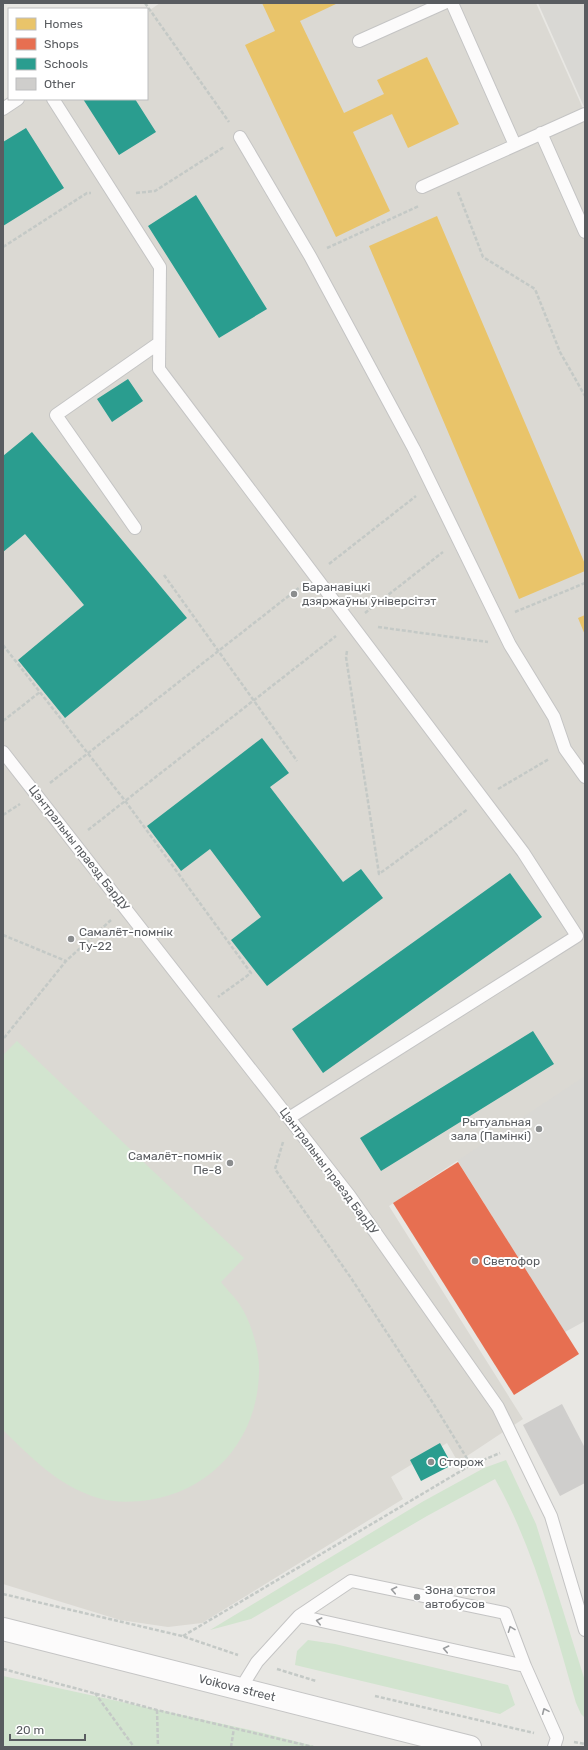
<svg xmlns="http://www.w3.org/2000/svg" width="588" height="1750" viewBox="0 0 588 1750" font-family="Rubik,sans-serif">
  <rect width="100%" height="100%" fill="#e8e7e3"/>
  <path fill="#d9d8d4" d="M538,3H585V109Z
    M585,1062V1321L565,1332L452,1152Z"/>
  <path fill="#dbd9d3" d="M160,3H536L585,113V1076L389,1206L523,1419L458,1462L447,1443L391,1477L403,1499L202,1623L168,1627L120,1620L3,1584V103L10,99H147V12Z"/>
  <path fill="#d2e4cf" d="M17,1041L244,1258L221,1282C227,1290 235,1297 240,1305C251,1321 260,1352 259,1372C258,1437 214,1490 149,1500C133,1502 114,1503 98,1498C57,1485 33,1459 3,1430V1055Z
    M506,1460L536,1524L585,1681V1718L581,1714L576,1703C554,1627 534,1548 495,1479L427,1516L251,1619L210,1630L422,1502L484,1468Z
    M308,1640L335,1644L508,1685L515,1705L500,1714L295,1665L297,1651Z
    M3,1676L259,1732L318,1747H3Z"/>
  <path fill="#e9c46a" d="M262,3H338L300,21L344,113L384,94L377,80L427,57L459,124L408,148L392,114L353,132L390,211L336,237L245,45L275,31Z
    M437,216L585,564V571L519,599L369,246Z
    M585,615V635L578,618Z"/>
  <path fill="#e76f51" d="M458,1162L579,1354L514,1395L393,1203Z"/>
  <path fill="#2a9d8f" d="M83,99H135L156,132L119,155Z
    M26,128L64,188L3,226V142Z
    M196,195L267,309L219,338L148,226Z
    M128,379L143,401L112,422L97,399Z
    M32,432L187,618L65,718L18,660L84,605L25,534L3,552V456Z
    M262,738L289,773L270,787L343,882L361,869L383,898L267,986L231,940L261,917L210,849L181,871L147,826Z
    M510,873L542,917L323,1073L292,1029Z
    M533,1031L554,1064L381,1171L360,1138Z
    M440,1443L452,1465L421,1481L410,1460Z"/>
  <path fill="#cfcecc" d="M562,1404L585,1448V1483L560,1496L523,1425Z"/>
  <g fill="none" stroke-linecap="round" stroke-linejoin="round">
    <g stroke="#c4c4c4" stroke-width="14">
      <path id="service" d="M452,3L515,145
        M359,41L444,3
        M53,99L160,267L159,369L523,852L577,936L289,1118
        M3,109L18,99
        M541,133L585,232
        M240,137L310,256L414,449L510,645L554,717L565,749L585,777
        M422,187L585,114
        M135,528L56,415L159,343
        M3,752L349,1195L498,1407L551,1516L585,1630
        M299,1616L351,1581L505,1613L525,1666
        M241,1688L257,1662L299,1616L525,1666L557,1738L554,1747"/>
    </g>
    <g stroke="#c5c5c5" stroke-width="24">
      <path id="secondary" d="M3,1629L470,1747"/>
    </g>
    <path stroke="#c4c9c6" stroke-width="2.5" stroke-dasharray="4 2" stroke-linecap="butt" d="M145,3L229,122
      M458,192L483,257L535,289L560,352L585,396
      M136,193L155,191L224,147
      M3,247L87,193H91
      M327,248L419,206
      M329,564L416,496
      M164,575L297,761
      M515,612L585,583
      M365,613L443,552
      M378,627L488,642
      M3,645L126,802L251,973L218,997
      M347,651L346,657L379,874L468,809
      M3,721L40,692
      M50,783L300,587
      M498,789L549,759
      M3,815L20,804
      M88,830L336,636
      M3,935L66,961
      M4,1038L66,961L111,920
      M283,1142L275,1169L351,1278L433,1403L471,1465L500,1453
      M3,1594L182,1636L238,1655
      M183,1636L471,1465
      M3,1669L157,1710L313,1747
      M277,1669L316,1681
      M95,1693L134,1747
      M375,1696L534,1733
      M157,1710L158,1747
      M574,1742L585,1744
      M231,1747L234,1728"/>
    <use href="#service" stroke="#fcfbfb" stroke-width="12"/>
    <use href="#secondary" stroke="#fcfbfb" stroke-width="22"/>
  </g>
  <defs><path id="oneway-chevron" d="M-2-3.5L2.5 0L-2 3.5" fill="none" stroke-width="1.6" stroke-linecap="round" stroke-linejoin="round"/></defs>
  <g stroke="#9a9c9e">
    <use href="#oneway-chevron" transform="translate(394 1590) rotate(-168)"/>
    <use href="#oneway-chevron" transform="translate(319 1621) rotate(-167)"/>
    <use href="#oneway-chevron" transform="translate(511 1629) rotate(-111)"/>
    <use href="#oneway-chevron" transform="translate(446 1649) rotate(-168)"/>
    <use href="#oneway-chevron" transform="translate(545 1711) rotate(-114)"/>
  </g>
  <g fill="#8b8d8e" stroke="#fff" stroke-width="1.5">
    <circle cx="294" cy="594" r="4"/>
    <circle cx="71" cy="939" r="4"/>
    <circle cx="539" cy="1129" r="4"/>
    <circle cx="230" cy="1163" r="4"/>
    <circle cx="475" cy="1261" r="4"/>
    <circle cx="431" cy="1462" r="4"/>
    <circle cx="417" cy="1597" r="4"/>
  </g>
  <g text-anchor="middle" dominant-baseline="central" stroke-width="4" stroke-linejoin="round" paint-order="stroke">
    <g font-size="12" fill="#595c60" stroke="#fff" text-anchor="start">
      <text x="302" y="587">Баранавіцкі<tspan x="302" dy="14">дзяржаўны ўніверсітэт</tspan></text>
      <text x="79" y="932">Самалёт-помнік<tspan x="79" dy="14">Ту-22</tspan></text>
      <text x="531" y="1122" text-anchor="end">Рытуальная<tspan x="531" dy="14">зала (Памінкі)</tspan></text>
      <text x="222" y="1156" text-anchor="end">Самалёт-помнік<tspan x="222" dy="14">Пе-8</tspan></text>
      <text x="483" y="1261">Светофор</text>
      <text x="439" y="1462">Сторож</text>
      <text x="425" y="1590">Зона отстоя<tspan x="425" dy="14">автобусов</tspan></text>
    </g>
    <g font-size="12" fill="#595c60" stroke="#fff">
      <text transform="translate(79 848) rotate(52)">Цэнтральны праезд БарДУ</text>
      <text transform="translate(329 1171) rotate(53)">Цэнтральны праезд БарДУ</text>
      <text transform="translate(237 1688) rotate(14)">Voikova street</text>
    </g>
  </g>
  <rect width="588" height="1750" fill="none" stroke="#595c60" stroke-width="8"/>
  <rect x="8" y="8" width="140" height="92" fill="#ffffff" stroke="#bdbebf"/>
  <rect x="16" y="18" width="20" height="12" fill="#e9c46a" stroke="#bdbebf"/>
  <text x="44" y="28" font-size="12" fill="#595c60">Homes</text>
  <rect x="16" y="38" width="20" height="12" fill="#e76f51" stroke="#bdbebf"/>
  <text x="44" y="48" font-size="12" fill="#595c60">Shops</text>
  <rect x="16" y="58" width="20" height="12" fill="#2a9d8f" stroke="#bdbebf"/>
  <text x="44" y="68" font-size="12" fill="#595c60">Schools</text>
  <rect x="16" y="78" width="20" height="12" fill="#cfcecc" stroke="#bdbebf"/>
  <text x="44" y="88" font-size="12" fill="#595c60">Other</text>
  <path d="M10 1734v6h75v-6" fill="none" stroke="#595c60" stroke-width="2"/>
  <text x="16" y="1734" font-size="12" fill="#595c60" stroke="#ffffff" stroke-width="3" paint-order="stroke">20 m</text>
</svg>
